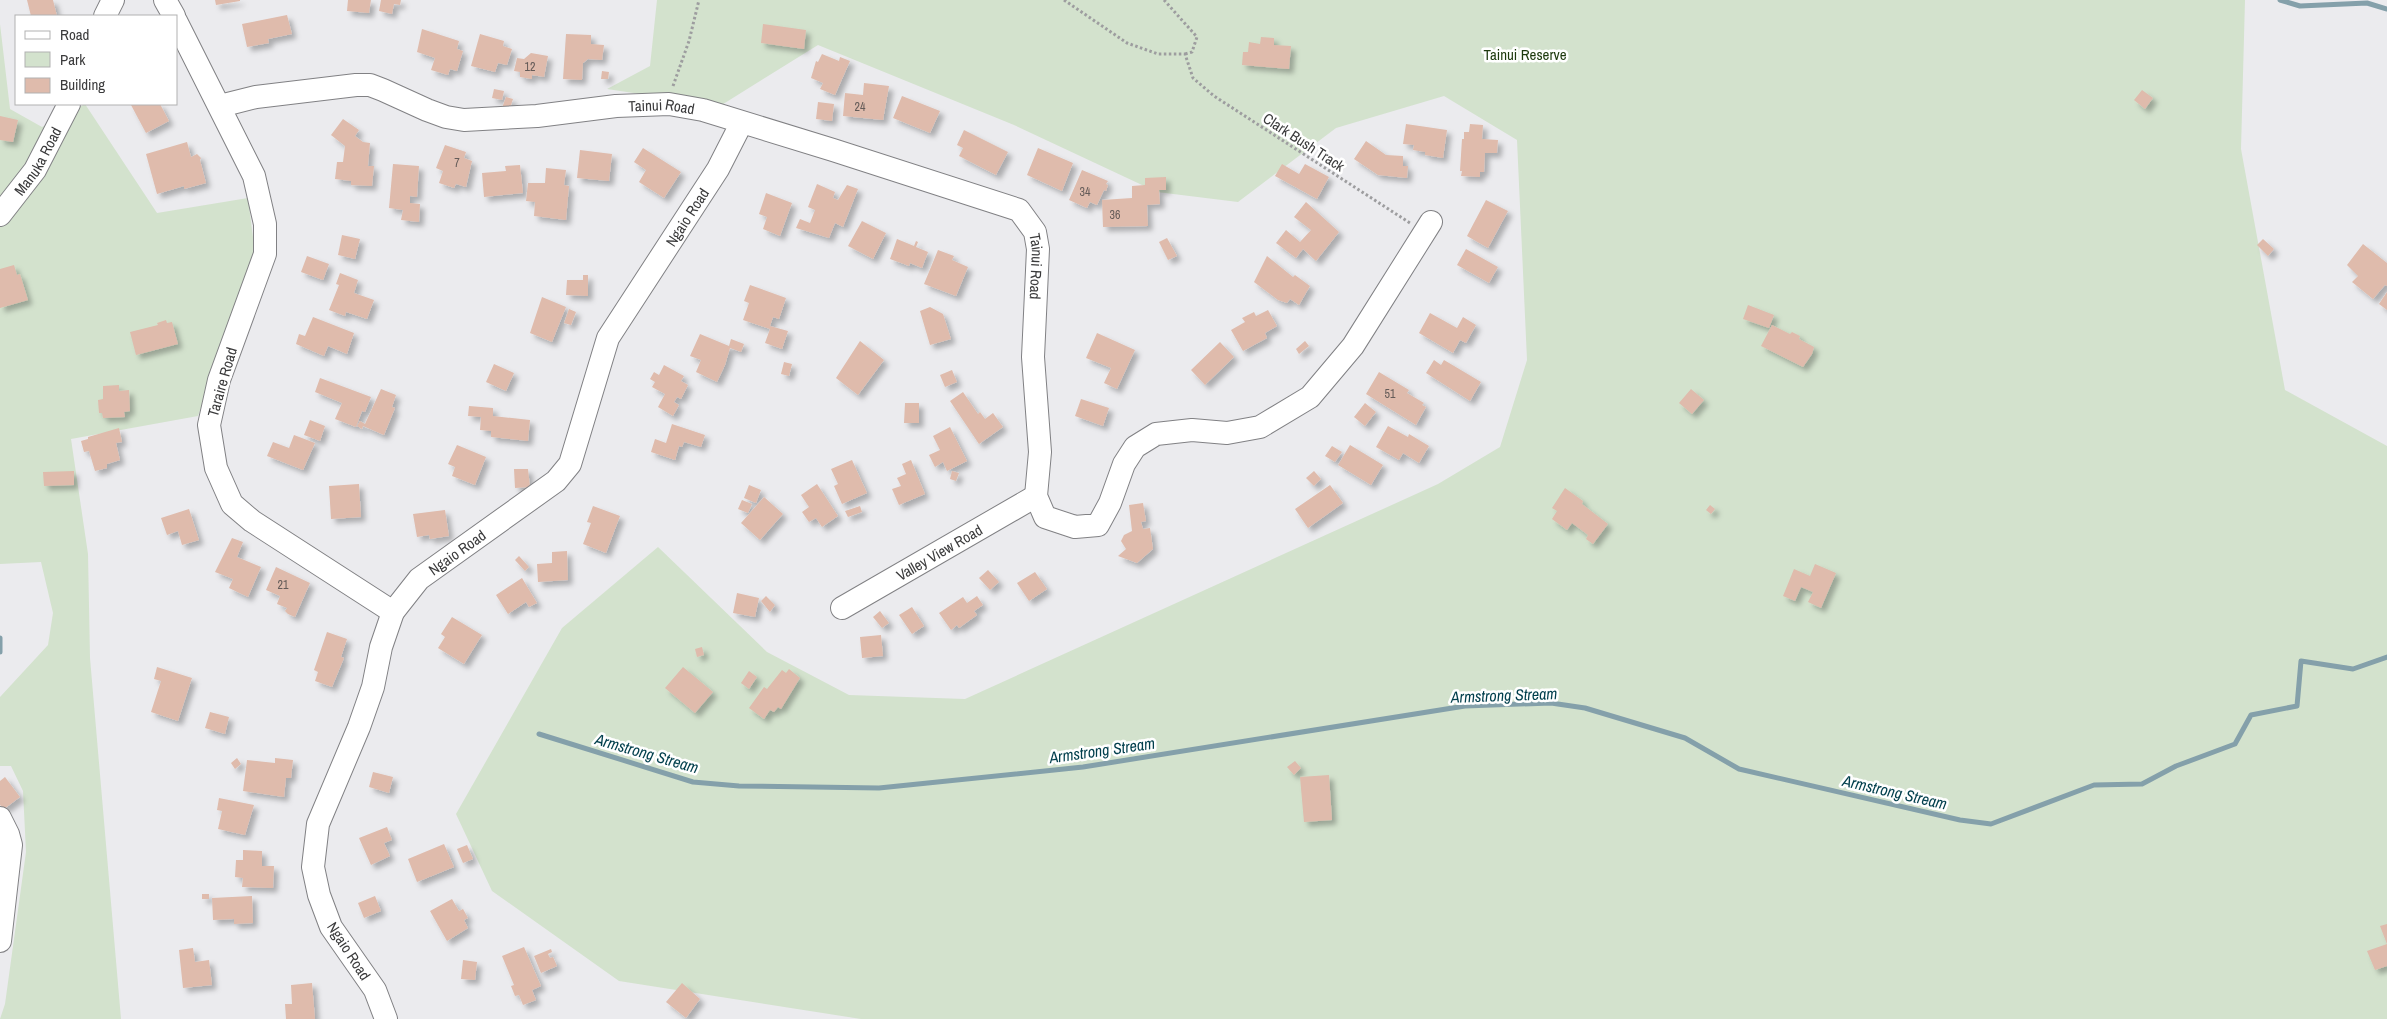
<svg xmlns="http://www.w3.org/2000/svg" width="2387" height="1019" viewBox="0 0 2387 1019" font-family="'Archivo Narrow',sans-serif">
  <defs>
    <filter id="shadow"><feDropShadow dx="4.5" dy="4.5" stdDeviation="2.5" flood-color="#0004"/></filter>
  </defs>
  <rect width="100%" height="100%" fill="#ebebee"/>
  <path fill="#d3e2cd" d="M657,0H2245L2241,149L2285,390L2387,446V1019H861L619,981L492,891L456,814L562,628L658,547L767,652L849,695L965,699L1438,484L1500,447L1527,360L1517,140L1444,96L1336,128L1238,202L1157,192L1014,125L818,45L720,106L607,89L650,66Z
    M0,24L10,109L42,127L85,104L157,213L248,198L255,253L198,416L71,439L88,554L90,658L121,1019H0L5,1004L26,852L23,791L11,766H0V697L48,645L53,613L41,562L0,564Z"/>
  <g fill="none" stroke-linecap="round" stroke-linejoin="round">
    <path stroke="#84a0aa" stroke-width="5" d="M2280,0L2300,6L2367,3L2387,9
      M0,638V652
      M539,734L693,782L739,786L879,788L1083,767L1465,706L1551,703L1585,708L1685,738L1739,769L1960,820L1991,824L2094,785L2142,784L2176,766L2235,744L2251,715L2297,706L2301,661L2353,669L2387,657"/>
  </g>
  <path fill="#dfbbac" filter="url(#shadow)" d="M27,0H53L57,16H31Z
    M215,0H240V1L216,5Z
    M348,0H371L369,13L347,11Z
    M381,0H401L400,5L394,4L392,14L379,11Z
    M287,15L292,34L268,39L269,43L247,47L242,24Z
    M763,24L806,30L804,49L761,43Z
    M422,29L459,41L457,49L463,51L457,71L450,69L448,75L431,70L435,58L417,52Z
    M480,34L504,41L503,46L512,49L507,65L498,63L495,72L471,66Z
    M566,34L591,35V44L604,45L602,60L588,59L583,63L582,80L563,79Z
    M1261,37L1274,38V45L1291,46L1289,69L1242,65L1243,52H1248L1249,42L1260,44Z
    M531,53L548,56L544,77L532,75V79L520,77V72L514,71L517,58L524,59Z
    M822,54L839,61L840,57L850,61L835,95L820,89L823,83L811,78L816,61L818,62Z
    M602,71L609,72L608,79H601Z
    M864,83L889,86L883,120L843,116L845,93L863,95Z
    M494,89L504,91L502,100L492,98Z
    M2142,90L2153,98L2145,109L2134,100Z
    M902,96L940,111L930,133L893,118Z
    M506,97L513,99L509,111L502,108Z
    M818,102L834,104L832,121L816,119Z
    M134,104H160L169,121L146,133L131,105Z
    M0,116L18,120L13,142L0,140Z
    M343,119L359,130L355,136L363,142L370,143L368,166H374L372,186L351,185V181L335,179L337,162H343L345,146L331,135Z
    M1406,124L1447,130L1443,158L1425,155V152L1413,150L1414,145L1403,144Z
    M1470,124L1483,125L1482,139L1498,140L1497,153H1485L1484,172H1480V177L1461,176L1462,171H1460L1462,139H1464V132H1469Z
    M964,130L1008,152L996,175L959,156L963,148L957,145Z
    M1366,141L1386,155L1403,156V166H1408L1407,178L1378,175L1354,159Z
    M187,142L191,157L197,154L201,158L200,160L206,183L184,189V186L157,194L146,154Z
    M445,145L466,152L464,158L472,161L466,187L456,184L454,188L439,183L443,171L436,168Z
    M643,148L681,172L664,198L639,182L646,170L634,162Z
    M1038,148L1073,163L1062,191L1027,175Z
    M580,150L612,154L609,181L577,178Z
    M393,164L419,166L417,197L410,196V203L420,204L419,222L401,220L403,210L389,208Z
    M1282,164L1299,174L1305,164L1329,177L1317,199L1275,176Z
    M520,165L523,193L484,197L482,173L506,171L505,166Z
    M546,168L566,170L564,185L569,186L566,220L534,216L535,202L526,201L528,183H545Z
    M1082,170L1108,181L1106,184L1108,185L1106,191L1104,190L1097,205L1090,202L1087,208L1069,200Z
    M1166,177V190H1159L1160,204L1147,205L1148,226L1103,227L1102,200L1132,198V186L1145,185V178Z
    M817,184L835,192L833,198L838,200L847,185L858,189L843,227L835,223L829,238L796,228L800,219L810,223L815,210L808,207Z
    M766,193L792,203L780,236L763,229L767,217L759,214Z
    M1486,200L1508,211L1488,248L1467,236Z
    M1306,202L1339,232L1316,261L1303,249L1296,258L1276,243L1286,230L1300,242L1311,230L1294,217Z
    M862,221L886,233L873,259L848,246Z
    M342,235L360,239L355,259L338,255Z
    M1167,238L1177,256L1168,260L1159,242Z
    M897,239L914,246L916,241L918,242L916,247L928,252L922,268L910,263L909,266L890,259Z
    M2263,239L2274,249L2268,256L2257,245Z
    M2363,244L2387,263V286L2385,285L2373,299L2352,282L2358,276L2347,265Z
    M1466,249L1498,267L1489,283L1457,265Z
    M938,250L954,256L952,260L968,267L956,296L924,284Z
    M307,256L329,264L323,280L301,272Z
    M1267,256L1293,277L1295,275L1310,286L1299,305L1290,299L1287,303L1278,300L1254,282Z
    M14,265L17,275L20,274L28,300L0,308V269Z
    M340,273L358,280L354,293L374,300L367,319L346,312L345,316L329,310L339,285L336,284Z
    M583,275H588V296L566,295L567,280H583Z
    M750,285L786,298L779,319L773,317L770,326L788,331L782,349L765,343L770,329L743,320L749,303L744,301Z
    M2387,292V310L2379,304Z
    M542,297L566,307L552,342L530,333Z
    M1748,305L1774,315L1769,328L1743,319Z
    M930,307L943,314L951,339L930,345L920,311Z
    M569,309L576,312L571,325L564,323Z
    M1268,310L1277,326L1265,333L1267,338L1243,351L1231,330L1245,322L1242,318L1254,312L1256,316Z
    M1430,313L1457,328L1463,317L1476,325L1466,343L1460,340L1453,353L1419,333Z
    M313,317L354,333L347,354L328,346L324,356L296,344L299,334L305,336Z
    M166,320L167,323L172,322L178,344L136,355L130,332L158,325L157,323Z
    M1772,325L1790,334L1792,332L1800,336L1799,339L1814,347L1812,354L1803,367L1761,346Z
    M1097,333L1135,350L1117,389L1104,383L1111,368L1086,358Z
    M700,334L729,346L731,339L744,344L741,352L730,348L725,365L717,382L696,372L701,360L690,356Z
    M860,341L884,360L858,395L836,378Z
    M1305,341L1309,346L1299,354L1296,349Z
    M1220,342L1234,357L1205,385L1191,370Z
    M1434,360L1441,365L1444,360L1481,382L1470,401L1426,373Z
    M784,362L792,364L789,376L781,374Z
    M494,364L514,373L506,391L486,382Z
    M664,365L684,376L681,381L688,385L681,399L677,397L674,402L679,405L673,416L658,407L665,394L652,387L655,382L650,379L654,372L659,375Z
    M952,370L957,382L945,387L940,375Z
    M1379,372L1409,390L1407,393L1424,403L1422,405L1426,407L1416,425L1366,394Z
    M320,378L371,397L365,412L362,411L356,427L335,419L342,403L315,392Z
    M119,385V391L129,390L130,411L124,412L125,417L103,418L102,413H99L98,400L103,399V386Z
    M381,389L396,395L392,407L395,408L384,435L363,426L362,429L357,426L360,421L365,424Z
    M1691,389L1704,400L1692,414L1679,403Z
    M963,392L978,414L980,412L985,419L993,413L1003,427L979,444L950,401Z
    M1081,399L1109,408L1103,426L1075,416Z
    M905,403H919V423H904Z
    M1365,403L1376,412L1365,426L1354,417Z
    M469,406L493,408V416L530,420L528,441L491,437V431L480,430L481,417L468,416Z
    M310,420L325,426L320,441L304,435Z
    M672,424L705,435L701,447L684,442L682,447L679,446L675,460L651,452L655,439L666,443Z
    M1388,426L1408,437L1409,434L1429,446L1419,463L1403,453L1399,460L1376,447Z
    M950,427L967,461L947,471L943,462L935,467L929,455L940,450L933,436Z
    M119,428L122,442L116,443L120,460L107,464V468L95,471L89,451L84,452L81,441L88,439V437Z
    M294,435L315,443L303,470L267,456L273,442L289,448Z
    M457,445L486,457L475,485L452,476L455,467L448,464Z
    M1350,445L1383,465L1371,485L1338,465Z
    M1332,446L1342,452L1335,462L1325,456Z
    M852,460L867,493L842,504L834,486L838,484L831,469Z
    M911,460L925,494L899,505L892,489L901,486L897,478L906,474L902,464Z
    M514,469H528L530,487L515,488Z
    M74,471V485L44,486L43,472Z
    M952,471L959,473L956,481L950,479Z
    M1314,471L1321,479L1314,486L1306,478Z
    M359,484L361,517L331,519L329,486Z
    M817,484L838,516L822,527L816,518L809,522L802,512L809,507L801,495Z
    M749,485L761,490L756,503L744,498Z
    M1330,485L1343,503L1308,528L1295,509Z
    M1565,488L1583,501L1582,504L1608,524L1593,544L1586,539L1588,535L1572,523L1567,530L1552,519L1557,511L1552,508Z
    M764,497L783,514L760,540L741,523Z
    M742,500L752,504L748,513L738,509Z
    M1143,503L1146,521L1141,522L1143,529L1150,528L1153,549L1137,563L1118,556L1126,549L1121,541L1124,535L1132,531L1129,505Z
    M1710,505L1715,509L1711,514L1706,510Z
    M593,506L620,516L606,553L583,544L591,523L587,522Z
    M860,506L862,512L848,517L845,511Z
    M189,509L199,540L182,545L178,531L167,535L161,518Z
    M445,510L449,536L430,539L429,535L417,537L413,514Z
    M232,538L243,542L237,557L261,567L248,597L229,588L233,579L215,572Z
    M567,551L568,580L538,582L537,564L552,563V552Z
    M519,556L529,567L525,571L515,560Z
    M1815,564L1836,573L1821,608L1808,602L1813,592L1801,587L1795,601L1783,596L1794,569L1810,576Z
    M276,567L310,583L295,617L288,614L285,611L287,608L277,604L280,596L266,590Z
    M988,570L999,582L990,590L979,578Z
    M1035,572L1047,589L1029,601L1017,583Z
    M522,578L537,603L529,607L526,602L508,614L496,595Z
    M737,593L759,598L755,617L733,613Z
    M766,596L775,605L770,612L761,601Z
    M977,596L983,605L974,611L977,615L959,628L957,625L951,630L939,613L963,597L967,603Z
    M912,607L924,626L912,634L899,615Z
    M880,611L889,623L882,628L873,617Z
    M452,617L482,635L464,664L438,648L445,637L441,634Z
    M327,632L347,639L341,657L344,658L332,687L315,681L318,672L314,670Z
    M881,635L883,656L862,658L860,637Z
    M702,647L704,655L697,657L695,649Z
    M157,667L192,678L178,721L151,712L161,681L154,679Z
    M683,667L713,692L695,713L665,688Z
    M789,669L800,678L781,709L778,707L774,712L770,710L764,719L749,708L764,687L767,689L782,670L786,673Z
    M749,671L757,677L749,689L741,683Z
    M210,712L229,717L225,734L205,728Z
    M237,758L241,764L235,769L231,763Z
    M275,758L293,760L291,778H286L284,797L243,791L247,760L275,763Z
    M1295,761L1301,768L1294,775L1287,767Z
    M373,772L393,777L389,793L369,787Z
    M1329,775L1332,820L1304,822L1300,777Z
    M5,777L20,797L4,809L0,805V781Z
    M219,798L254,805L245,835L218,829L222,811L217,810Z
    M387,827L392,840L384,843L390,856L371,865L359,838Z
    M444,844L454,867L417,882L408,859Z
    M467,845L473,859L463,863L457,849Z
    M243,850L262,851V866H274L273,888L242,887L243,878L235,877L236,860H243Z
    M202,894H209V899H202Z
    M252,896L253,923L234,924V919L213,920L212,898Z
    M375,896L381,911L364,918L358,903Z
    M452,899L459,911L463,909L468,918L464,920L468,928L447,941L430,911Z
    M2387,924V944L2380,926Z
    M2387,944V966L2375,970L2367,951Z
    M524,947L541,986L532,990L536,1000L523,1005L519,995L515,996L511,986L514,985L502,956Z
    M193,948L195,962L209,960L212,985L183,988L179,950Z
    M551,949L552,952L548,954L550,958L553,957L557,966L541,973L534,956Z
    M463,960L477,962L475,980L461,979Z
    M312,983L315,1019H286L285,1004H292L291,985Z
    M682,983L700,999L686,1018L666,1002Z"/>
  <g fill="none" stroke-linecap="round" stroke-linejoin="round">
    <g stroke="#818184" stroke-width="24">
      <g id="minor">
        <path d="M165,0L174,16"/>
        <path d="M105,16L113,0"/>
        <path d="M176,21L254,176L265,224V254L219,380L209,425L216,468L232,504L252,521L393,612"/>
        <path id="s1" d="M220,106L256,97L356,85H370L383,90L427,110L446,117L464,120L537,116L616,106L669,104L703,110L833,150L1019,210L1035,232L1038,249L1033,357L1040,452L1036,496L1045,517L1075,527L1098,525L1110,503L1124,464L1135,447L1156,434L1192,430L1227,433L1260,427L1310,397L1353,346L1431,222"/>
        <path id="s2" d="M0,215L35,170L69,104"/>
        <path id="s3" d="M842,608L1036,496"/>
        <path d="M0,818L8,834L11,845L0,941"/>
        <path id="s4" d="M386,1019L375,990L331,927L319,895L313,867L318,824L359,727L373,687L381,647L393,612L419,579L556,481L570,464L608,338L718,169L741,124"/>
      </g>
    </g>
    <path stroke="#9d9d9f" stroke-width="3" stroke-dasharray="2.5 2.5" stroke-linecap="butt" d="M1064,0L1127,43L1158,54H1185L1193,78L1214,96L1410,223
      M1164,0L1197,37L1192,52L1185,54
      M673,86L689,41L699,0"/>
    <use href="#minor" stroke="#fff" stroke-width="22"/>
  </g>
  <g text-anchor="middle" dominant-baseline="central" stroke-width="5" stroke-linejoin="round" paint-order="stroke">
    <g font-size="12" fill="#645b58">
      <text x="530" y="67">12</text>
      <text x="860" y="107">24</text>
      <text x="457" y="163">7</text>
      <text x="1085" y="192">34</text>
      <text x="1115" y="215">36</text>
      <text x="1390" y="394">51</text>
      <text x="283" y="585">21</text>
    </g>
    <g font-size="15" fill="#1d390d" stroke="#fff">
      <text x="1525" y="54">Tainui Reserve</text>
    </g>
    <g font-size="15" fill="#3b3b3c" stroke="#fff">
      <text stroke="none"><textPath href="#s1" startOffset="451">Tainui Road</textPath></text>
      <text transform="translate(1304 142) rotate(33)">Clark Bush Track</text>
      <text stroke="none"><textPath href="#s2" startOffset="66">Manuka Road</textPath></text>
      <text stroke="none"><textPath href="#s4" startOffset="948">Ngaio Road</textPath></text>
      <text stroke="none"><textPath href="#s1" startOffset="886">Tainui Road</textPath></text>
      <text transform="translate(222 382) rotate(-74)">Taraire Road</text>
      <text stroke="none"><textPath href="#s4" startOffset="528">Ngaio Road</textPath></text>
      <text stroke="none"><textPath href="#s3" startOffset="112">Valley View Road</textPath></text>
      <text transform="translate(349 951) rotate(57)">Ngaio Road</text>
    </g>
    <g font-size="16" font-style="italic" fill="#003e4c" stroke="#fff">
      <text transform="translate(1504 695) rotate(-2)">Armstrong Stream</text>
      <text transform="translate(1102 750) rotate(-8)">Armstrong Stream</text>
      <text transform="translate(647 753) rotate(16)">Armstrong Stream</text>
      <text transform="translate(1895 792) rotate(13)">Armstrong Stream</text>
    </g>
  </g>
  <rect x="15" y="15" width="162" height="90" fill="#ffffff" stroke="#b1b1b1"/>
  <rect x="25" y="31" width="25" height="8" fill="#ffffff" stroke="#b1b1b1"/>
  <text x="60" y="40" font-size="15" fill="#3b3b3c">Road</text>
  <rect x="25" y="52" width="25" height="15" fill="#d3e2cd" stroke="#b1b1b1"/>
  <text x="60" y="65" font-size="15" fill="#3b3b3c">Park</text>
  <rect x="25" y="78" width="25" height="15" fill="#dfbbac" stroke="#b1b1b1"/>
  <text x="60" y="90" font-size="15" fill="#3b3b3c">Building</text>
</svg>
